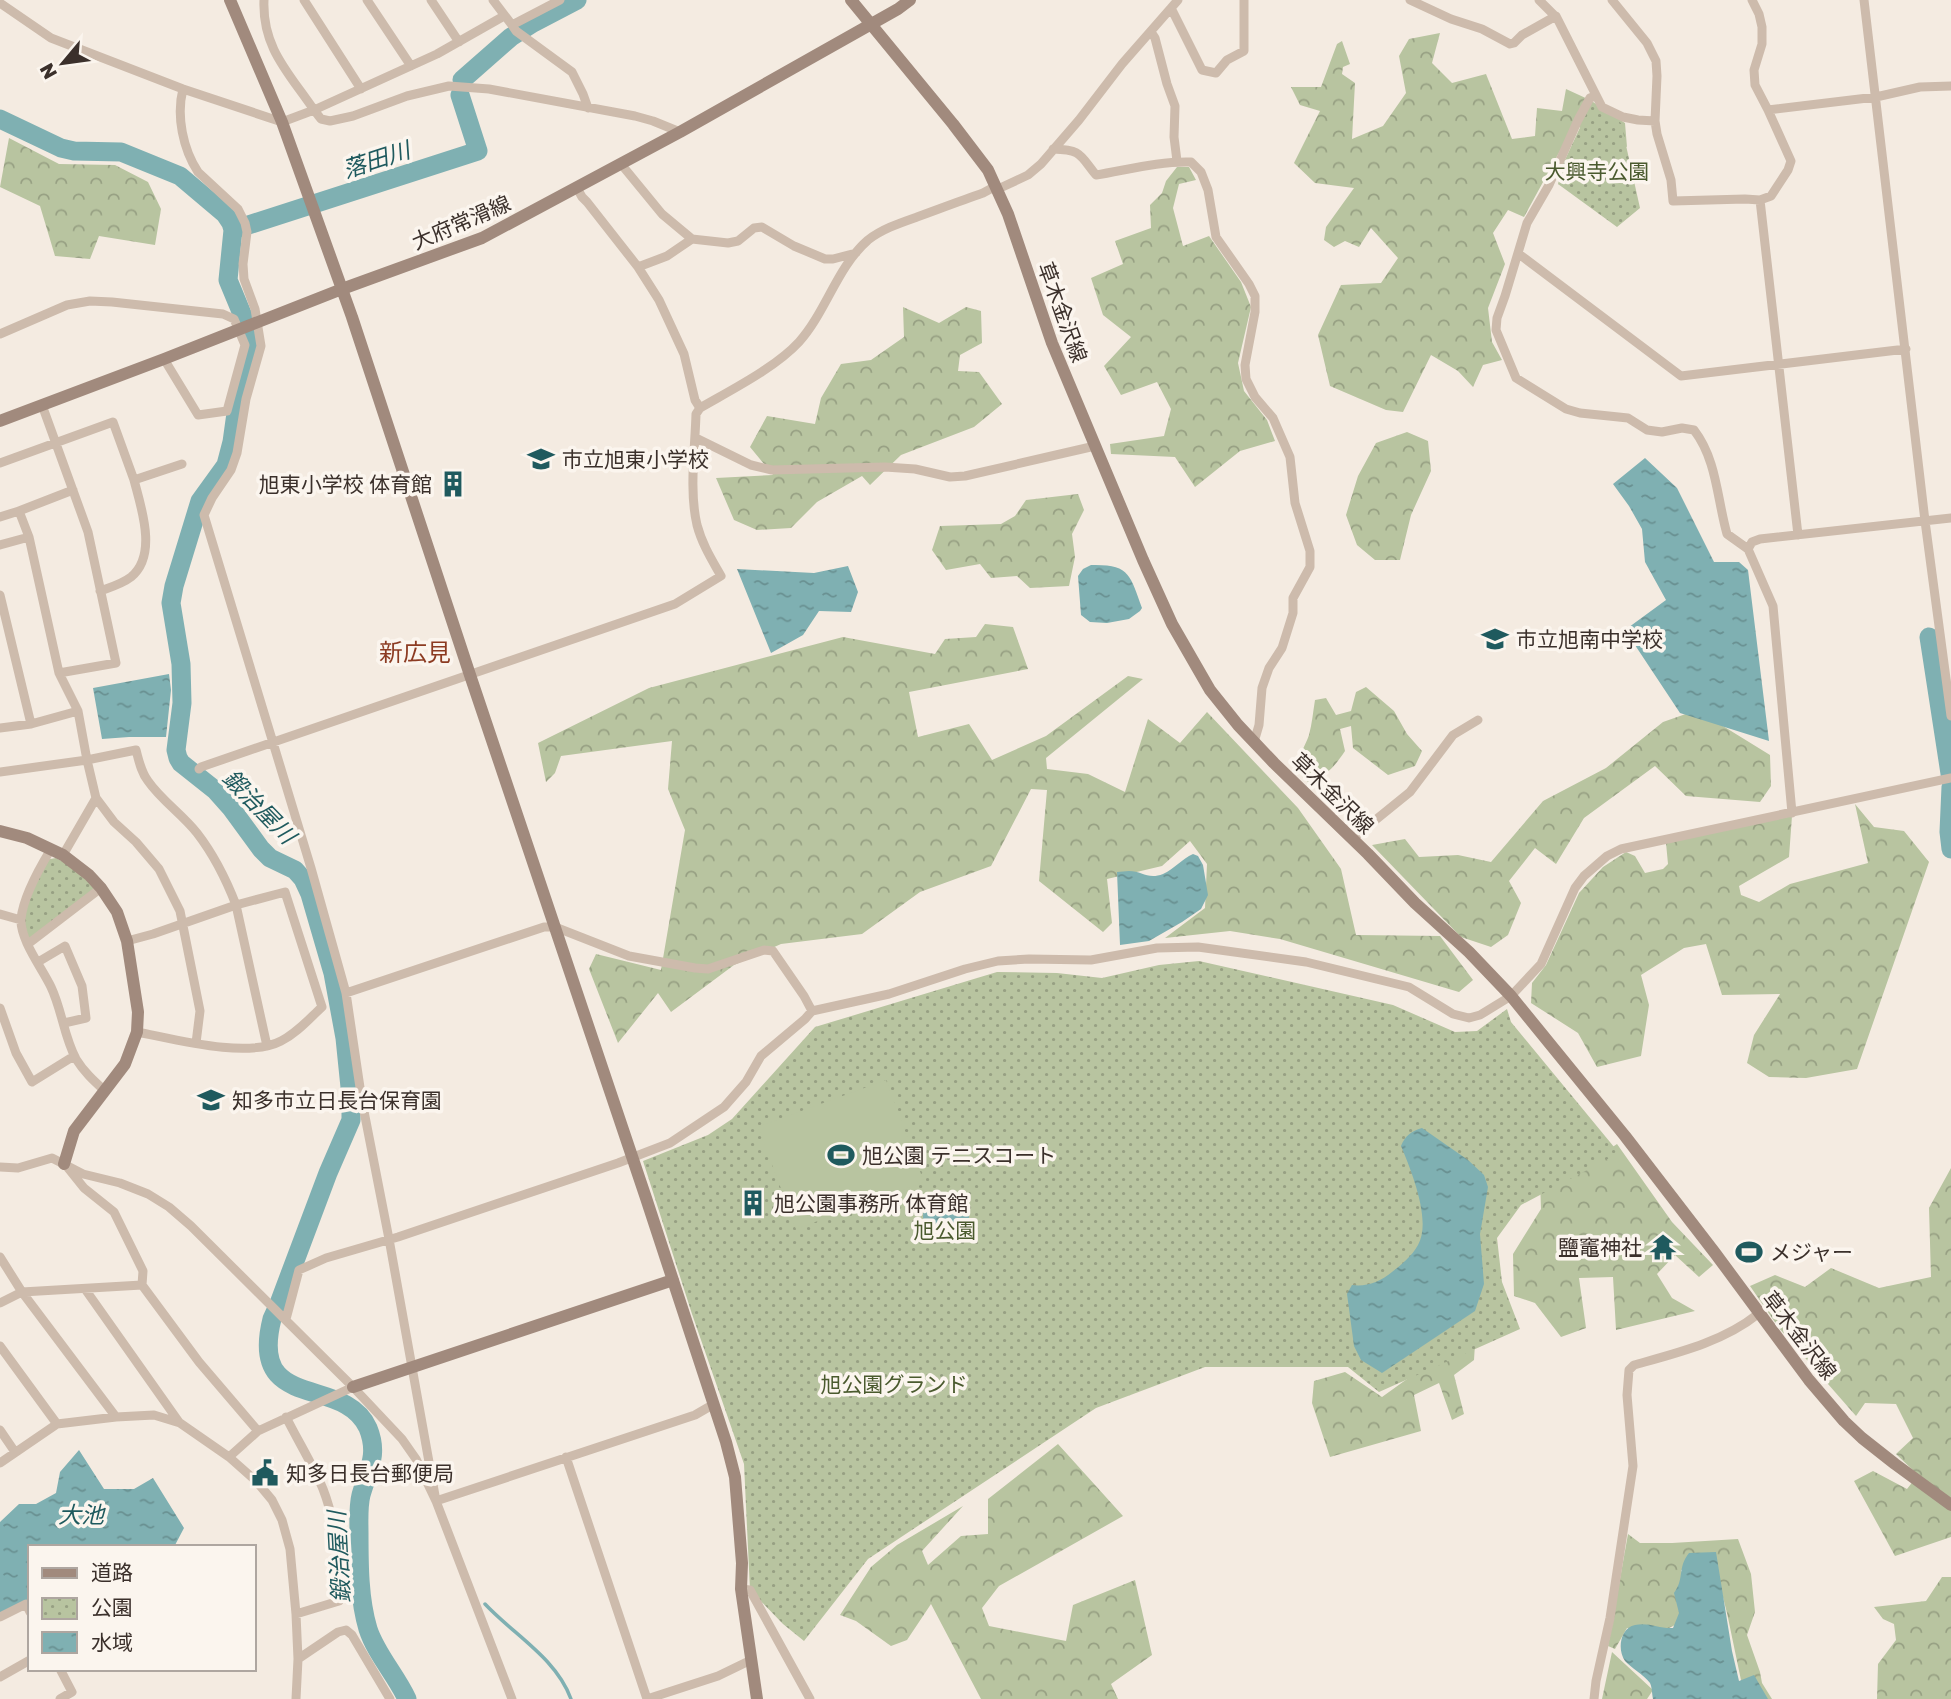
<svg xmlns="http://www.w3.org/2000/svg" width="1951" height="1699" viewBox="0 0 1951 1699" font-family="'Golos Text','Noto Sans JP',sans-serif">
  <defs>
    <pattern id="forest-crowns" width="20" height="18" patternUnits="userSpaceOnUse" patternTransform="scale(1.75)"><rect width="20" height="18" fill="#b8c4a0"/><path d="M2 6a3 3 0 1 1 6 0M12 15a3 3 0 1 1 6 0" fill="none" stroke="#97a083"/></pattern>
    <pattern id="park-dots" width="8" height="8" patternUnits="userSpaceOnUse" patternTransform="scale(1.75)"><rect width="8" height="8" fill="#b8c4a0"/><path d="M2 2h.1M6 6h.1" fill="none" stroke="#97a083" stroke-width="1.8" stroke-linecap="round"/></pattern>
    <pattern id="water-ripples" width="26" height="14" patternUnits="userSpaceOnUse" patternTransform="scale(1.75)"><rect width="26" height="14" fill="#7fb0b2"/><path d="M2 4q2-2 4 0t4 0M15 11q2-2 4 0t4 0" fill="none" stroke="#699091"/></pattern>
  </defs>
  <rect width="100%" height="100%" fill="#f4ebe1"/>
  <path fill="url(#forest-crowns)" d="M1440,33L1432,63L1452,83L1486,74L1512,139L1535,136L1537,108L1562,111L1566,89L1590,100L1625,123L1627,147L1574,125L1524,217L1508,210L1493,233L1505,264L1488,308L1492,342L1502,360L1483,365L1473,387L1458,371L1431,355L1403,412L1386,410L1330,386L1318,335L1341,285L1381,283L1398,258L1371,228L1359,247L1345,241L1334,247L1324,240L1326,227L1354,188L1315,183L1294,163L1320,111L1300,105L1291,87H1321L1337,44L1342,41L1350,64L1343,67L1342,74L1355,83L1352,139L1383,126L1406,93L1399,56L1409,39Z
    M9,138L59,164L115,165L148,182L161,209L155,245L99,236L90,259L55,256L40,206L0,187Z
    M1177,167H1189L1196,180L1179,184L1173,208L1183,246L1209,236L1241,282L1251,307L1238,363L1244,391L1267,420L1275,441L1240,451L1195,487L1175,457L1111,454L1110,444L1164,436L1171,409L1157,382L1121,395L1104,366L1131,337L1103,315L1091,278L1123,264L1115,241L1151,228L1150,205L1162,193L1166,181Z
    M903,307L939,323L966,307L981,311L982,343L960,355L958,371L979,372L1002,404L974,427L901,455L870,485L862,476L817,502L791,528L757,530L734,520L716,478L773,475L750,447L767,416L815,424L821,398L841,364L871,360L904,337Z
    M1407,432L1428,441L1431,471L1411,515L1400,560H1375L1357,545L1346,515L1358,476L1376,443Z
    M1078,494L1084,510L1072,534L1075,557L1069,586L1030,588L1017,576L991,578L980,564L946,570L932,550L940,526L1001,524L1015,516L1026,500Z
    M985,624L1013,627L1028,669L909,692L918,737L969,724L992,760L1046,736L1128,676L1143,679L1046,758L1047,769L1088,774L1125,792L1148,719L1180,743L1207,712L1298,808L1341,869L1356,935L1440,936L1473,980L1459,992L1280,939L1230,931L1165,938L1205,908L1207,864L1190,841L1162,866L1107,879L1112,923L1103,932L1039,881L1047,790L1031,789L991,866L920,892L862,934L781,944L734,965L671,1012L658,993L618,1043L589,969L596,954L661,970L685,830L668,789L672,741L561,756L555,773L546,782L538,743L649,688L843,637L935,654L945,639L976,637Z
    M1366,687L1394,711L1407,734L1422,751L1415,766L1388,775L1353,748L1351,726L1340,729L1345,751C1332,770 1329,773 1308,782C1288,767 1303,753 1309,735C1312,724 1313,712 1315,700L1326,698L1336,715L1351,711L1356,692Z
    M1697,710L1770,755L1771,786L1760,802L1686,796L1655,766L1584,818L1556,864L1535,848L1509,881L1521,903L1508,935L1491,947L1461,937L1372,845L1405,839L1419,857L1458,855L1491,862L1543,801L1606,768L1663,722Z
    M1855,804L1874,827L1904,831L1929,862L1857,1069L1806,1078L1769,1077L1747,1063L1754,1035L1780,994L1722,995L1706,944L1684,948L1641,975L1649,1005L1641,1056L1597,1067L1578,1033L1531,1003L1532,983L1546,965L1579,893L1603,867L1626,852L1635,856L1645,873L1663,869L1668,864L1666,843L1792,816L1789,857L1739,886L1741,895L1759,902L1790,884L1868,863Z
    M1617,1144L1672,1222L1713,1265L1699,1277L1675,1255L1657,1274L1672,1298L1695,1311L1616,1330L1613,1277L1579,1278L1586,1328L1561,1337L1535,1303L1514,1296L1513,1254L1541,1209L1539,1150L1593,1160Z
    M1951,1168V1537L1895,1556L1854,1481L1873,1471L1907,1489L1918,1475L1896,1454L1913,1438L1896,1404L1865,1403L1856,1416L1779,1328L1750,1286L1775,1275L1805,1287L1831,1268L1879,1288L1931,1277L1929,1208Z
    M1460,1341L1475,1344L1474,1360L1454,1375L1464,1414L1452,1420L1439,1383L1414,1395L1421,1431L1330,1457L1312,1403L1314,1381L1345,1372L1382,1397Z
    M1058,1444L1123,1516L999,1586L982,1608L989,1626L1066,1641L1073,1605L1135,1580L1152,1655L1111,1684L1118,1699H981L931,1604L907,1640L891,1646L856,1621L840,1615L871,1567L897,1545L963,1506L922,1551L928,1565L961,1536L988,1534V1499Z
    M1628,1534L1640,1543H1672L1738,1539L1751,1574L1755,1612L1747,1635L1760,1672L1762,1683L1772,1699H1753L1742,1685L1727,1613L1715,1566L1681,1570L1691,1598L1683,1621L1659,1633L1627,1628L1615,1649L1608,1646Z
    M1942,1577H1951V1699H1877L1878,1664L1896,1640L1894,1624L1883,1619L1874,1607L1926,1601Z
    M1612,1652L1653,1690L1647,1699H1602Z"/>
  <path fill="url(#park-dots)" d="M1591,104L1621,123L1640,208L1617,227L1558,184L1563,164Z
    M56,858L89,875L101,888L28,944C15,911 30,890 44,860Z
    M1199,961L1393,1005L1455,1032L1477,1031L1507,1009L1511,1022L1619,1153L1521,1205L1497,1238L1502,1282L1520,1329L1379,1392L1348,1367H1205L1096,1408L868,1559L804,1641L783,1624L750,1590L744,1464L692,1314L643,1161L708,1135L732,1119L815,1027L997,972L1057,973L1102,978L1159,965Z"/>
  <path fill="#b8c4a0" d="M886,1080L924,1182L796,1229L758,1127Z"/>
  <path fill="url(#water-ripples)" d="M1645,458L1677,488L1714,562H1739L1748,570L1769,741L1680,713L1625,630L1666,600L1645,562L1642,529L1629,506L1613,484Z
    M1091,565C1130,564 1130,575 1142,608L1140,611L1129,619L1107,623L1090,622L1081,615L1078,576L1083,569Z
    M848,566L858,592L851,612L819,611L803,635L771,653L737,569L814,573Z
    M169,674L171,690L166,737H129L102,739L93,688Z
    M1193,854L1198,856L1203,865L1208,895L1201,909L1182,922L1149,941L1120,945L1117,872C1121,872 1125,871 1129,871C1142,871 1148,880 1163,874C1174,869 1182,859 1193,854Z
    M1422,1128L1468,1160L1484,1175L1488,1187L1480,1234L1484,1284L1475,1311L1382,1373L1361,1360L1354,1346L1347,1294L1352,1285C1366,1287 1380,1282 1392,1272C1401,1265 1412,1256 1418,1245C1432,1221 1411,1170 1401,1146C1405,1136 1411,1131 1422,1128Z
    M923 1217a23 23 0 1 1 46 0a23 23 0 1 1-46 0Z
    M79,1450L104,1489H134L153,1478L184,1528L174,1547H30V1601L0,1617V1522L19,1504H36L56,1493L60,1472Z
    M1716,1552L1732,1651L1739,1681L1754,1675L1768,1699H1653C1652,1694 1652,1687 1650,1683C1644,1675 1630,1667 1625,1661C1617,1650 1620,1628 1635,1625C1649,1622 1660,1629 1673,1628L1679,1613L1674,1593C1685,1578 1677,1568 1689,1553Z"/>
  <g fill="none" stroke-linecap="round" stroke-linejoin="round">
    <path stroke="#7fb0b2" stroke-width="3.5" d="M485,1604C514,1635 556,1658 571,1699"/>
    <path stroke="#7fb0b2" stroke-width="19" d="M462,80L511,37L533,23L577,0
      M0,119L61,148L74,151L121,152L180,176L225,214L231,223L233,230L228,280L245,321L253,351L237,406L232,442L226,465L200,501L174,586L171,603L181,664L182,703L176,750L178,758L181,763L215,790L231,808L261,849L270,858L295,870L303,879L310,894L333,973L345,1038L351,1097V1120L328,1173L278,1306L272,1319C248,1414 344,1374 368,1428C379,1455 368,1470 361,1495C358,1507 359,1521 359,1533C359,1564 359,1599 368,1629C376,1654 396,1675 407,1699
      M233,230L478,151L460,95
      M1929,637L1951,780
      M1951,787L1949,832L1951,849"/>
    <path stroke="#cdbbac" stroke-width="9" d="M264,0C262,48 289,73 314,110L437,54L504,16
      M304,0L361,89
      M367,0L411,66
      M431,0L459,42
      M493,0L512,25L560,0
      M1410,0L1451,19L1482,29L1510,44L1514,43L1522,35L1556,16
      M1539,0L1557,18L1602,107L1623,117L1638,120L1655,121
      M1612,0L1647,43L1656,61L1657,76L1655,121L1657,134L1671,180L1673,201L1745,199L1760,200L1771,196L1788,170L1791,161L1768,110L1755,85L1754,70L1762,44V27L1759,14L1752,0
      M1864,0L1925,521L1951,716
      M0,3L51,38L183,89L282,122L314,110L321,119L330,121L353,116L407,96L449,86L489,89L635,116L653,121L680,132
      M1171,8L1202,70L1216,73L1227,60L1244,51V0
      M512,25L516,31L572,72L583,94L588,108
      M1151,32L1155,38L1167,84L1175,106L1174,137L1177,161
      M183,89C176,116 183,149 198,172L238,209L245,223L247,232L243,264L244,279L255,309L261,346L246,399L237,453L231,470L212,498L204,515L311,868L346,993L362,1101L389,1239L436,1501
      M1595,96L1590,98L1578,120L1549,185L1527,223L1505,296L1497,318L1496,330L1516,378L1566,409L1580,413L1628,418L1647,430L1662,432L1682,428L1694,430C1717,460 1717,499 1727,534L1748,549L1773,606L1792,813
      M1768,110L1876,97L1920,87L1951,86
      M1053,149C1082,150 1079,154 1096,175C1127,170 1159,161 1191,162L1201,172L1208,190L1216,237L1249,284L1255,296V312L1245,365L1246,379L1255,397L1273,418L1290,457L1295,503L1310,551V567L1293,598V613L1282,648L1269,668L1262,688L1259,725L1254,742
      M621,164L662,214L692,239
      M577,188L582,197L587,202L638,267L659,300L684,354L695,400L700,408
      M998,189L1028,175L1041,164L1079,120L1122,64L1178,0
      M1760,200L1798,535
      M1519,254L1681,376L1906,349
      M638,267L667,256L692,239L728,243L738,241L754,228L762,227L794,246L825,259H833L856,253
      M0,334L67,305L90,301L112,302L223,314L234,319L245,345L227,411L198,415L164,359
      M42,405L88,532L116,663L59,673
      M696,438L751,465L772,470L885,467L915,469L950,477L965,476L1095,446
      M0,463L113,422L134,480
      M19,511L73,490
      M0,517L19,511L29,537
      M0,545L29,537L59,673L78,711L87,760L96,798L114,822L136,842L159,869L180,911L200,1011L196,1043
      M1748,549L1752,542L1760,539L1951,518
      M100,591C111,587 122,584 131,577C158,555 141,507 134,480L182,464
      M0,595L31,724
      M0,728L31,724L78,711
      M199,769L201,767L675,604L721,576C712,560 702,544 697,525C689,491 695,449 696,414L700,408C731,390 775,368 799,342C826,312 837,267 868,240C882,229 900,223 917,217C939,209 960,201 983,193L996,186
      M0,772L87,760L136,750C139,761 141,772 148,781C161,800 182,814 197,833C214,855 226,879 236,905L153,934L127,941
      M1352,839L1410,792L1453,735L1478,720
      M51,849C40,867 23,898 21,919C20,940 42,968 51,987C62,1010 64,1037 76,1059C84,1072 94,1081 105,1091
      M63,855L96,798
      M0,914L21,920
      M28,944L101,888
      M38,962L65,946L82,986L86,1018L64,1023
      M346,993L544,927H555L629,956L695,968L708,969L764,950L773,951L804,996L812,1011
      M0,1008L16,1053L32,1082L74,1056
      M137,1032C174,1039 247,1059 281,1041C297,1033 309,1019 322,1007L285,892L236,905L267,1046
      M0,1167L18,1168L52,1158L83,1174L120,1183L148,1194L169,1207L191,1226L353,1387L402,1439L416,1459L436,1501L512,1699
      M68,1168L84,1188L114,1212L143,1271L142,1285
      M0,1257L22,1292L116,1417
      M85,1289L179,1422
      M0,1303L22,1292L142,1285L199,1362L258,1431
      M286,1319L299,1270L326,1258L398,1237L618,1163L670,1143L724,1107L746,1082L761,1056L805,1019L812,1011L889,994L965,969L998,961L1029,959L1091,960L1157,948L1198,947L1306,962L1409,987L1453,1014L1469,1018L1480,1015L1511,996L1541,964L1575,888L1584,876L1607,856L1621,849L1951,778
      M0,1346L57,1424
      M286,1417C298,1441 313,1465 323,1489C337,1525 339,1563 339,1601L296,1614
      M0,1430L15,1452
      M229,1457L258,1431L353,1387
      M566,1457L647,1699
      M0,1463L57,1424L116,1417L154,1415L180,1423L229,1457L256,1481L272,1500L282,1520L290,1549L296,1614L298,1659L296,1699
      M436,1501L695,1415L714,1404
      M741,1589L750,1590L810,1699
      M0,1617L26,1604L30,1612
      M298,1659L338,1632L346,1630L352,1635L390,1699
      M60,1669L72,1692L60,1699
      M0,1677L30,1660
      M647,1699L718,1676L751,1660
      M1594,1699L1596,1681L1610,1618L1633,1466L1627,1395L1629,1370L1634,1365C1677,1353 1723,1342 1758,1314"/>
    <path stroke="#a18a7d" stroke-width="12" d="M230,0L282,122L352,317L470,675L646,1198L726,1442L735,1477L742,1563L741,1589L757,1699
      M851,0L953,124L988,170L1008,214L1052,343L1143,560L1172,624L1210,690L1238,725L1274,763L1368,854L1415,903L1469,952L1511,996L1625,1136L1715,1253L1809,1380L1844,1421L1862,1438L1895,1464L1951,1505
      M0,421L164,359L342,289L482,238L680,132L898,9L910,0
      M0,831L27,838L63,855L89,875L101,888L117,912L127,941L138,1012L137,1032L125,1064L74,1131L64,1164
      M353,1387L673,1280"/>
  </g>
  <defs>
    <g id="school-bare" transform="scale(2.1)"><path d="M0-5L7-2L0 1L-7-2ZM-4 1L0 2.5L4 1V4Q0 6-4 4Z" fill="#1f5a5e" stroke="#fbf5ee" stroke-width="2.5" paint-order="stroke"/></g>
    <g id="building-bare" transform="scale(2.1)"><path d="M-4-6H4V6H1V3H-1V6H-4ZM-2.5-4.3h1.7v1.8h-1.7ZM.8-4.3h1.7v1.8H.8ZM-2.5-1h1.7V.8h-1.7ZM.8-1h1.7V.8H.8Z" fill="#1f5a5e" stroke="#fbf5ee" stroke-width="2.5" paint-order="stroke"/></g>
    <g id="stadium-bare" transform="scale(2.1)"><path d="M0-5a6.5 5 0 1 0 0 10a6.5 5 0 1 0 0-10ZM-3.5-1.8h7v3.6h-7Z" fill="#1f5a5e" stroke="#fbf5ee" stroke-width="2.5" paint-order="stroke"/></g>
    <g id="temple-bare" transform="scale(2.1)"><path d="M0-6L5-2H3V0L6.5 2.5H4V6H1.5V3h-3V6H-4V2.5H-6.5L-3 0V-2H-5Z" fill="#1f5a5e" stroke="#fbf5ee" stroke-width="2.5" paint-order="stroke"/></g>
    <g id="civic-bare" transform="scale(2.1)"><path d="M-.6-6.5H3V-4.5H.6V-3L4-1V1h2V6H-6V1h2V-1L-.6-3ZM-1.2 2.5V6h2.4V2.5Z" fill="#1f5a5e" stroke="#fbf5ee" stroke-width="2.5" paint-order="stroke"/></g>
  </defs>
  <g fill-rule="evenodd">
    <use href="#school-bare" x="541" y="459"/>
    <use href="#building-bare" x="453" y="484"/>
    <use href="#school-bare" x="1495" y="639"/>
    <use href="#school-bare" x="211" y="1100"/>
    <use href="#stadium-bare" x="841" y="1155"/>
    <use href="#building-bare" x="753" y="1203"/>
    <use href="#temple-bare" x="1663" y="1247"/>
    <use href="#stadium-bare" x="1749" y="1252"/>
    <use href="#civic-bare" x="265" y="1473"/>
  </g>
  <g text-anchor="middle" dominant-baseline="central" stroke-width="7" stroke-linejoin="round" paint-order="stroke">
    <g font-size="21" fill="#4a5a2e" stroke="#fbf5ee">
      <text x="1597" y="171">大興寺公園</text>
      <text x="945" y="1230">旭公園</text>
      <text x="894" y="1384">旭公園グランド</text>
    </g>
    <g font-size="21" fill="#3b302b" stroke="#fbf5ee">
      <text transform="translate(461 222) rotate(-23)">大府常滑線</text>
      <text transform="translate(1063 312) rotate(70)">草木金沢線</text>
      <text transform="translate(1333 793) rotate(44)">草木金沢線</text>
      <text transform="translate(1800 1335) rotate(52)">草木金沢線</text>
    </g>
    <g font-size="21" fill="#3b302b" stroke="#fbf5ee" text-anchor="start">
      <text x="562" y="459">市立旭東小学校</text>
      <text x="432" y="484" text-anchor="end">旭東小学校 体育館</text>
      <text x="1516" y="639">市立旭南中学校</text>
      <text x="232" y="1100">知多市立日長台保育園</text>
      <text x="862" y="1155">旭公園 テニスコート</text>
      <text x="774" y="1203">旭公園事務所 体育館</text>
      <text x="1642" y="1247" text-anchor="end">鹽竈神社</text>
      <text x="1770" y="1252">メジャー</text>
      <text x="286" y="1473">知多日長台郵便局</text>
    </g>
    <g font-size="23" font-style="italic" fill="#1f5a5e" stroke="#fbf5ee">
      <text transform="translate(376 159) rotate(-18)">落田川</text>
      <text transform="translate(260 806) rotate(46)">鍛治屋川</text>
      <text x="81" y="1514">大池</text>
      <text transform="translate(338 1557) rotate(-93)">鍛治屋川</text>
    </g>
    <g font-size="24" fill="#8c3b22" stroke="#fbf5ee">
      <text x="415" y="651">新広見</text>
    </g>
  </g>
  <rect x="28" y="1545" width="228" height="126" fill="#fbf5ee" stroke="#aea6a0" stroke-width="2"/>
  <rect x="42" y="1568" width="35" height="10" fill="#a18a7d" stroke="#aea6a0" stroke-width="2"/>
  <text x="91" y="1580" font-size="21" fill="#3b302b">道路</text>
  <rect x="42" y="1598" width="35" height="21" fill="url(#park-dots)" stroke="#aea6a0" stroke-width="2"/>
  <text x="91" y="1615" font-size="21" fill="#3b302b">公園</text>
  <rect x="42" y="1632" width="35" height="21" fill="url(#water-ripples)" stroke="#aea6a0" stroke-width="2"/>
  <text x="91" y="1650" font-size="21" fill="#3b302b">水域</text>
  <g transform="translate(63 63) rotate(241)" stroke="#fbf5ee" stroke-width="5" paint-order="stroke">
  <path d="M0-5L12 26L0 18L-12 26Z" fill="#3b302b"/>
  <text y="-10" font-size="19" font-weight="bold" text-anchor="middle" fill="#3b302b">N</text>
  </g>
</svg>
